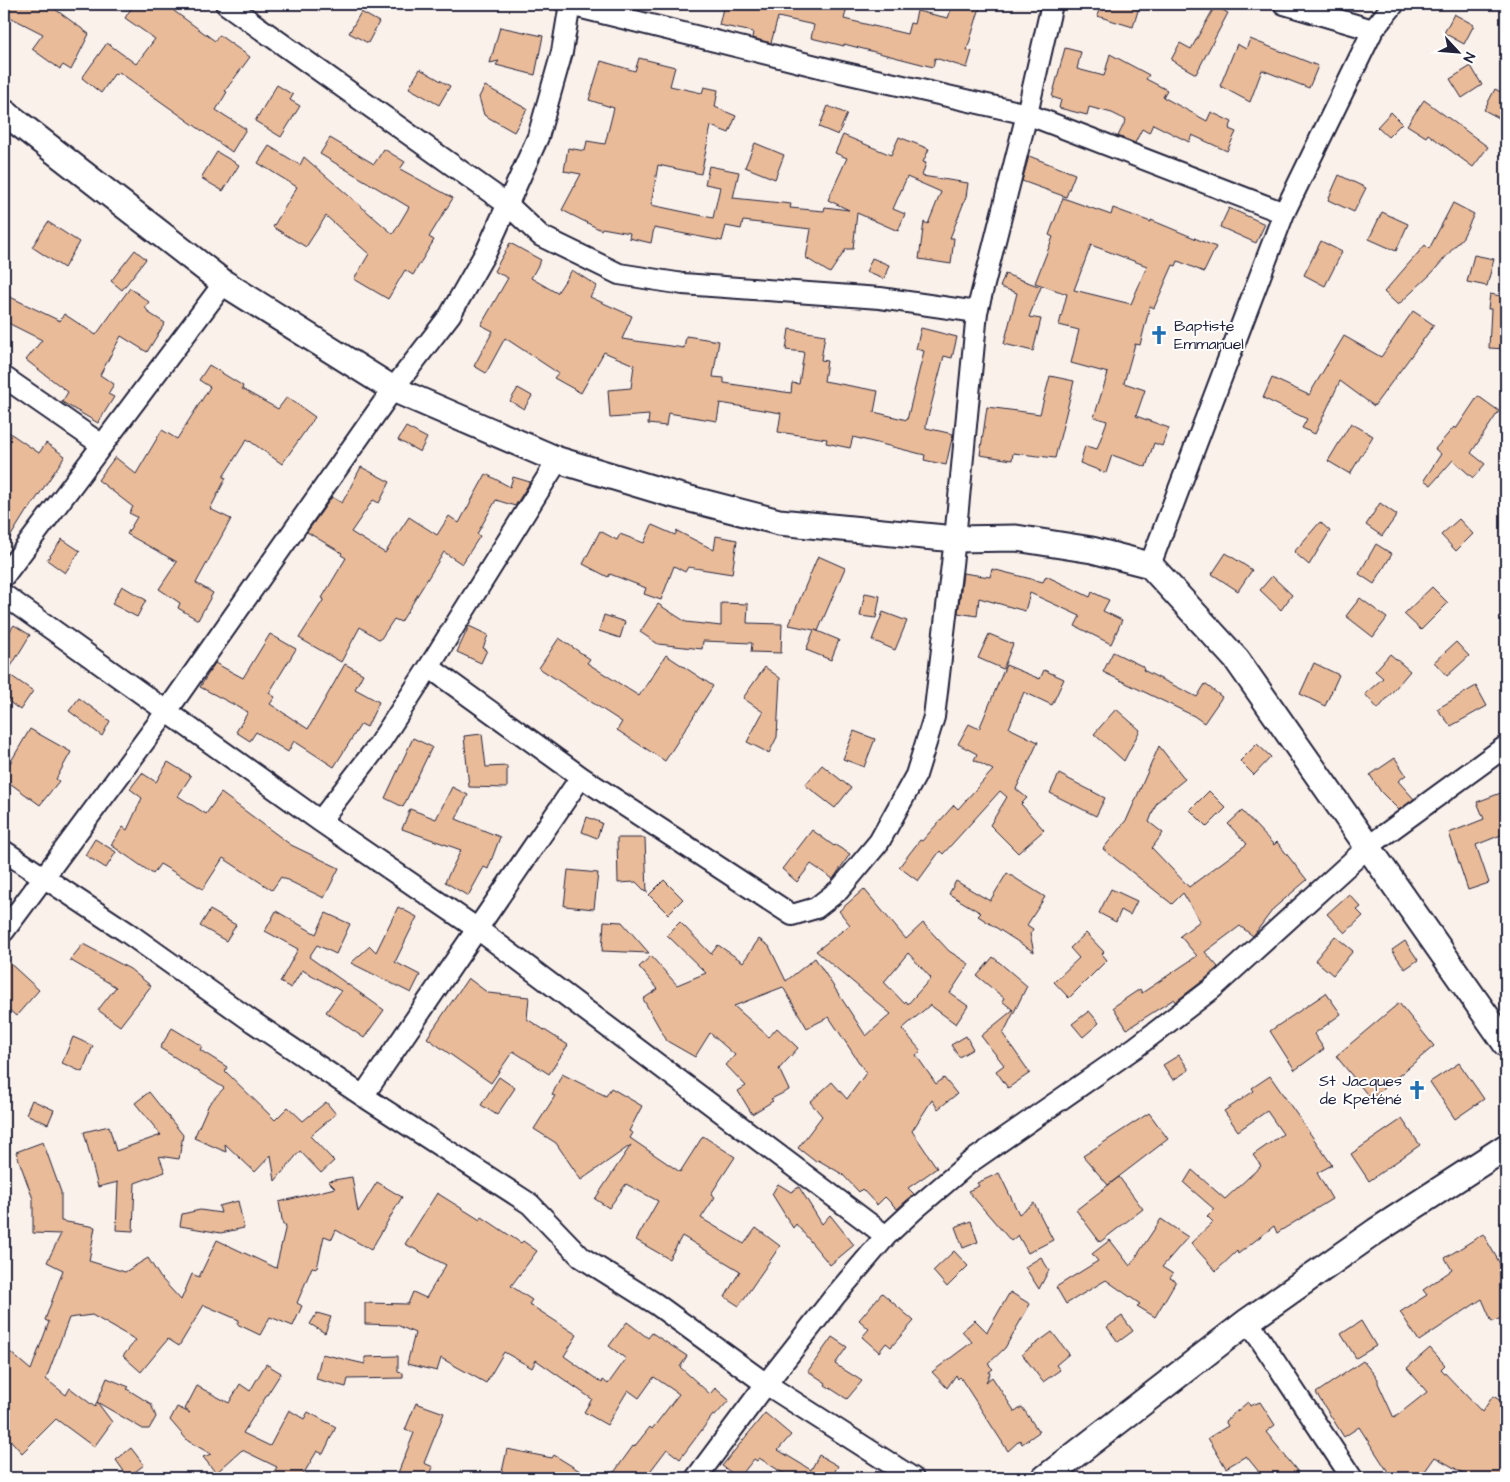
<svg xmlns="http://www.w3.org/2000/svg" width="1510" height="1482" viewBox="0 0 1510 1482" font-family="'Architects Daughter',sans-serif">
  <rect width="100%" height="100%" fill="#fbf1eb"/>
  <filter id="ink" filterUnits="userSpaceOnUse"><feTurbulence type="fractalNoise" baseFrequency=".02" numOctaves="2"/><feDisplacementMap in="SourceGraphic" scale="10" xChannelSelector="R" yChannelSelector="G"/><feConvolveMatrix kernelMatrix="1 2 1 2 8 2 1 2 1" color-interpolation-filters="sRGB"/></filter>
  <g filter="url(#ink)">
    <path fill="#e9bb99" stroke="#22223b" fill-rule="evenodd" d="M4,4H48L89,34L71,70L63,65L60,69L32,49L43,34L4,14Z
      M134,4H179L174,11L215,41L219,35L250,57L225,91L227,92L216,110L246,129L232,152L119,72L117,74L115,73L101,93L82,78L107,43L136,64L155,39L125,18Z
      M724,4H848L844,19L907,34L910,23L914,24L917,11L948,18L953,4H981L967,50L972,51L967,68L935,58L933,67L844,44V46L811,38L814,25L778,17L771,43L752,38L753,32L719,25Z
      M1101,4H1140L1133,27L1097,16Z
      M1215,6L1228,13L1196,74L1171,60L1180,43L1191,49Z
      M361,12L379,22L368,43L349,33Z
      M1454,14L1474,25L1464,44L1444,33Z
      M500,27L543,36L535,75L496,65L499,61L490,63Z
      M1250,39L1318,66L1309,88L1262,70L1250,102L1220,86L1237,44L1246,49Z
      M1065,48L1081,52L1077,69L1104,76L1110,54L1149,75L1146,79L1167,90L1163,97L1207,121L1211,112L1232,122L1229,129L1236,132L1227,151L1192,135L1189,142L1153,124L1149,133L1142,129L1135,143L1118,136L1126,120L1112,113L1089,107L1087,115L1059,108L1061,100L1052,97Z
      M639,58L675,67L670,86L702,93L704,87L718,90L715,107L736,116L729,133L711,126L701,174L658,165L651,205L713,218L720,187L705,184L709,166L739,172L733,198L791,204L790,208L824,211L825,207L849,210L828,200L847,158L835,153L843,135L891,155L899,137L929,149L923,162L926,163L922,176L968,183L966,197L950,238H954L951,264L919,259L924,222L928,224L941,192L907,177L893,209L905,214L898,231L857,213L853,249H846L830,273L806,258L811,229L743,221L741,229L726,226L722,241L654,228L651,243L629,238L630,233L602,228L601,230L562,210L581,174L564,171L568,148L585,151L587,141L605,144L614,108L589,100L601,61L635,71Z
      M1471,66L1482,85L1462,98L1450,79Z
      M420,69L450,86L439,105L409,88Z
      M277,85L293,95L290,100L300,106L281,137L255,121Z
      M485,86L527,109L514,132L484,115L479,97Z
      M1495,89L1506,95V108L1501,119L1484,110Z
      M1424,100L1488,147L1473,167L1428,134L1426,137L1407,125Z
      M828,106L847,114L838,135L819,127Z
      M1391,112L1402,123L1388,137L1377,127Z
      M330,138L374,164L384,149L405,162L400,169L453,198L429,237L434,240L413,275L405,270L388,299L354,279L369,254L326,216L306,247L273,227L297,187L258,163L269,146L300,165L304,157L393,234L409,207L320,154Z
      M755,143L784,155L775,179L745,167Z
      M217,152L239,165L223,191L201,178Z
      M1029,156L1075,174L1066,197L1022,181Z
      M1339,175L1366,188L1354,212L1328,200Z
      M1063,198L1111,215L1113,208L1151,222V220L1216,247L1204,272L1178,261L1176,266L1173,265L1154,308L1150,306L1140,345L1135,344L1124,383L1145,390L1136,416L1169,428L1162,446L1154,443L1146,467L1112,455L1106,473L1080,463L1085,446L1097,449L1107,421L1094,417L1108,373L1071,363L1079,330L1059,325L1067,294L1035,283L1053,237L1049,235ZM1091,245L1147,266L1131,304L1074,290Z
      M1453,203L1474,214L1463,237L1431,274L1398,305L1384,292L1425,245L1429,249Z
      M1229,208L1265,224L1256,243L1220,227Z
      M1382,212L1408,224L1396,251L1369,239Z
      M48,222L79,242L64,268L32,247Z
      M1321,241L1342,252L1325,286L1304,275Z
      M510,243L541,260L531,278L557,293L572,270L597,286L590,297L632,316L622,339L684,348L686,336L719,341L713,377L724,378V383L791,393L792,383L799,384L804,352L786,350L789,329L825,335L821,360L827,361L824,381L878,391L874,412L907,420L924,351L916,349L921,328L957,337L952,358L944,356L926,425V428L953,434L946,465L924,460L925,455L853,437L850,448L826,443L827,439L778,432L781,413L720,403L717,421L668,413L666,426L648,424L649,415L610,418L608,390L631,388L634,365L604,352L581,393L554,378L558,373L505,338L486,373L474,366L493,331L481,325L508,278L494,271Z
      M135,250L146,259L122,290L111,281Z
      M1474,255L1494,259L1487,286L1467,282Z
      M872,258L889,265L884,279L866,272Z
      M1005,274L1041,287L1029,317L1041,319L1033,351L1004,344L1017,293L1000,287Z
      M130,288L149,302L145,307L149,313L165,323L147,352L121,336L100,375L114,384L108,394L114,397L98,423L62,402L68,392L26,360L42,340L4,321V294L60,321L64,314L96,335Z
      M1490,294L1506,297V349L1489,348L1491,309H1488Z
      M1413,311L1434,325L1374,406L1340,381L1315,434L1302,428L1307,419L1263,398L1272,378L1309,395L1344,336L1381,357Z
      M209,365L243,386L242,389L278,409L287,397L315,417L282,464L247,439L223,477L226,478L210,509L231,519L196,583L213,593L198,620L178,608L180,603L159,589L177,562L127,534L137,517L129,513L133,507L98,480L115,457L136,474L162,430L177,439L210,387L199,380Z
      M1050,376L1074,381L1055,458L1013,453L1012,460L980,455L987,407L1040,414Z
      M518,388L532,396L524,409L510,401Z
      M1478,396L1499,411L1471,453L1485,464L1473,478L1453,460L1431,485L1424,480L1441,454L1435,449L1454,427L1456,429Z
      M1351,423L1373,436L1350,474L1328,461Z
      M406,427L427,438L420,452L398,440Z
      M4,429L39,453L46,443L65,456L28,511L27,510L4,547Z
      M361,467L390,482L379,503L373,500L351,532L385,553L409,517L437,535L449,516L459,523L486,474L510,487L513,477L530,482L515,506L496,500L477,534L480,536L462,564L444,552L401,622L394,619L380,640L360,627L341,662L299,638L324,599L322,598L346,558L341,555L342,553L307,532L332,497L342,503Z
      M1380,503L1397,515L1382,536L1366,525Z
      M1459,519L1473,534L1456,551L1441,535Z
      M1320,522L1330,531L1309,565L1294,552Z
      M652,525L675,535L677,531L714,550L716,536L737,540L732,574L688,567L685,572L674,566L661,600L644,594L646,588L610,574L608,577L583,564L600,531L617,540L620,534L644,543Z
      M62,539L80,551L65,573L47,560Z
      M1376,544L1392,554L1374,584L1359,574Z
      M1226,553L1252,570L1238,591L1212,574Z
      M818,556L845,568L818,631L815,630L839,640L831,660L806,650L814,630L789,625Z
      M992,569L1043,582L1046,576L1090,597L1092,592L1109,600L1103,611L1122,620L1111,644L1075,626L1080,616L1030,593L1025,611L979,598L977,616L958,613L963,573L990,577Z
      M1272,576L1292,595L1281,610L1260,590Z
      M122,586L146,600L137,617L112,604Z
      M1432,587L1448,603L1421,630L1404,614Z
      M865,593L880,596L876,618L860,616Z
      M1360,598L1387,618L1373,637L1346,616Z
      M721,603L748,604L747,623L782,624L781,653L751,652L752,643L703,641L702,649L658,644L640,632L658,604L686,622L721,626Z
      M883,612L907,621L895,650L872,640Z
      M604,615L625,622L620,638L599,631Z
      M14,625L30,635L7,673L33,691L20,710L4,698V640Z
      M469,626L488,635L483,648L487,650L481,663L457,652Z
      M270,634L296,649L269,693L275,697L270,704L308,729L345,664L363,674L355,689L379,702L367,727L361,724L334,767L294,741L288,752L256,732L250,741L236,732L248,712L200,687L215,663L243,678Z
      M989,634L1013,644L1003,669L978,658Z
      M559,638L590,659L587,663L639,696L666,655L713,686L665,761L617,730L622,722L539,668Z
      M1456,642L1469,656L1447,676L1434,662Z
      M1113,652L1144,667L1143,670L1197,697L1205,684L1222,697L1204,723L1194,716L1103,672Z
      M1390,654L1410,671L1378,709L1365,694L1383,678L1375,671Z
      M1314,663L1339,675L1325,706L1300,694Z
      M1006,665L1040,679L1044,670L1064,679L1052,705L1024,692L1009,728L1038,742L1016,789L1027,798L1021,804L1044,830L1018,853L990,825L1007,797L1000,791L943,854L940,851L918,881L899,867L920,840L922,841L954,805L958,809L993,770L974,760L977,754L958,744L969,724L979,729Z
      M765,667L780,678L777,737L769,753L747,742L763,712L743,698Z
      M1476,686L1487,706L1451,726L1437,709Z
      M79,698L110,721L102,736L69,711Z
      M1116,709L1140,730L1124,761L1094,734Z
      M30,729L71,752L56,779L59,781L40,805L4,779V758L10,763Z
      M854,731L875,739L864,767L843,759Z
      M482,734L486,767L507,766V788L469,787L464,736Z
      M413,738L432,747L403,807L385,798Z
      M1257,744L1271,757L1254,775L1240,761Z
      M1159,746L1185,779L1157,802L1149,822L1163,833L1152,848L1189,887L1247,844L1228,824L1242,811L1274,845L1277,842L1307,880L1274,908L1253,936L1240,926L1205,952L1218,967L1204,980L1175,1002L1174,999L1127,1029L1113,1007L1140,989L1142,993L1197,956L1180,936L1200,921L1183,893L1172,904L1103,849L1127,819Z
      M1395,758L1406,775L1398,781L1414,799L1399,810L1381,792L1370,775Z
      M168,762L191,776L178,796L206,814L221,793L291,845L339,868L324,898L281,877L272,890L223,858L203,889L160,864L153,874L111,845L123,827L127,830L142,798L130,789L142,773L156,782Z
      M822,765L851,788L835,808L805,785Z
      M1059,774L1105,798L1096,816L1050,793Z
      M452,787L468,795L456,819L500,837L488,869L484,867L468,896L445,882L461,850L402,829L410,809L436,819Z
      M1209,791L1226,808L1207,827L1190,810Z
      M1506,791V833L1476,845L1489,883L1468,890L1449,833L1484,819L1477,802Z
      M587,817L602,823L597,838L582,832Z
      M812,830L834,846L835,845L850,854L833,879L811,864L797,882L782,869Z
      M617,838H645L647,893L636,882L618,883Z
      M95,839L116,852L106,868L85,855Z
      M568,870L598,873L594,909L564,906Z
      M1007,873L1045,897L1027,925L1033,929L1030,934L1034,952L978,916L981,913L949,894L956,881L990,901Z
      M664,880L683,899L668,914L649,895Z
      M864,889L906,939L923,923L949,951L969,964L950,993L968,1006L956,1024L930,1005L902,1029L921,1051L916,1055L936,1084L944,1078L957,1094L938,1109L932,1100L912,1131L937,1168L908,1188L914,1194L897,1209L885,1197L877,1205L862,1189L859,1192L842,1174L818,1160L816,1162L798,1148L822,1116L810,1102L832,1082L847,1099L866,1073L829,1017L807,1028L783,987L734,1006L769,1037L777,1028L798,1048L779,1069L789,1090L771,1099L773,1101L752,1114L738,1091L746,1086L726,1065L735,1055L710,1033L695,1057L667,1041L643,999L658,989L639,967L651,956L677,985L706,973L667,935L680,922L711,954L718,945L743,962L759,939L769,946L786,981L815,958L866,1036L891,1014L816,951L850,925L839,911ZM908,953L931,978L908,1004L906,1001L904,1003L884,982Z
      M1111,889L1137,901L1130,915L1121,910L1116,922L1099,913Z
      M1349,894L1361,907L1357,910L1363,916L1345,933L1327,914Z
      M398,907L417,917L395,962L420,975L411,993L351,963L370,946L376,952Z
      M210,910L236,925L226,941L200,926Z
      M276,911L316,934L326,913L350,924L336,954L317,945L309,957L384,1010L364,1038L326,1012L341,991L302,970L291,988L280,982L298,949L265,931Z
      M604,921L622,922L649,953L602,951Z
      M1086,933L1104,952L1102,954L1107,960L1069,998L1054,982L1079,958L1070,948Z
      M1335,936L1353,951L1333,975L1315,960Z
      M1405,941L1418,960L1405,969L1392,950Z
      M83,944L130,969L151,986L120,1026L98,1010L116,987L70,960Z
      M993,957L1027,986L1003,1034L1030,1073L1008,1088L996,1071L1004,1065L981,1036L1013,1010L1002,1001L1004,998L977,976Z
      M4,958L39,990L16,1016L4,1005Z
      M468,978L488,993L529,997L527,1019L568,1045L549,1074L513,1051L491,1083L427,1038Z
      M1326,993L1341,1014L1314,1034L1324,1049L1295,1070L1270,1031Z
      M1399,1003L1434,1046L1371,1099L1336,1056Z
      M1089,1011L1099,1023L1083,1037L1072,1024Z
      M172,1028L202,1046L200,1050L227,1067L225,1071L275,1120L288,1107L303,1121L326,1102L336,1114L310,1136L334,1161L321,1173L300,1151L275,1181L271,1155L255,1172L225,1144L226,1152L194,1138L209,1104L224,1088L160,1048Z
      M966,1036L973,1049L959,1057L951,1045Z
      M73,1037L93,1046L82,1072L62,1063Z
      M1179,1055L1189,1070L1173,1080L1163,1065Z
      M1459,1063L1484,1099L1455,1119L1430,1082Z
      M562,1074L606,1096L611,1088L642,1106L629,1131L633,1133L630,1138L680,1172L703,1136L735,1157L711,1194L715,1197L701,1218L744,1244L756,1228L780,1246L739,1306L725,1297L740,1271L682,1236L669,1259L636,1240L658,1201L626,1184L609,1208L595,1199L631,1145L581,1180L556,1143L534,1129L555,1096L552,1095Z
      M1270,1076L1332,1165L1317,1173L1332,1199L1277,1233L1274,1226L1238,1254L1237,1251L1216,1271L1191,1243L1213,1222L1207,1216L1214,1209L1184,1183L1192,1170L1225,1199L1261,1166L1253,1155L1283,1134L1267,1111L1238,1131L1224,1111L1254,1091L1252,1088Z
      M499,1077L515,1088L497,1115L481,1105Z
      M149,1092L183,1135L179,1159L159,1156L165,1172L135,1183L133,1231L116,1230L118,1182L98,1187L84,1132L109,1126L116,1151L161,1135L135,1103Z
      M32,1100L54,1110L48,1124L26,1114Z
      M1149,1113L1168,1139L1108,1185L1083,1156Z
      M1402,1119L1420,1145L1369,1181L1351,1154Z
      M43,1142L61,1192V1221L95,1227L89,1261L125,1272L148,1258L160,1277L181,1300L192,1274L199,1277L217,1240L276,1268L286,1225H283L279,1202L335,1188L328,1181L352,1177L358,1212L377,1182L402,1197L371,1250L336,1230L332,1239L324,1236L317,1268L312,1267L297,1303L302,1306L293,1326L270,1317L260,1335L237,1324L239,1320L204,1305L179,1346L168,1339L141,1372L123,1356L136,1340L92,1315L69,1318L46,1379L66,1395L70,1388L95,1407L97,1402L112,1422L94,1447L56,1419L22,1453L4,1433V1347L31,1370L49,1322L45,1320L63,1270L47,1262L61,1234L33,1233V1199L16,1152Z
      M999,1173L1019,1214L1034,1203L1053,1240L1028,1253L1018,1235L1011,1241L968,1191L979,1186L977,1183Z
      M1119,1177L1143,1209L1100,1242L1076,1210Z
      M778,1184L791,1192L799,1187L822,1224L830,1215L854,1245L830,1265L796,1224L793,1228L772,1194Z
      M437,1193L480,1220L482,1217L521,1243L523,1241L537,1251L511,1286L532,1300L529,1304L577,1335L564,1356L602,1383L603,1380L608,1384L626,1359L609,1346L627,1322L648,1338L652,1333L687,1356L680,1367L710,1394L715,1388L729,1400L715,1416L713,1415L680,1459L667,1449L645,1478H610L633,1446L634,1447L650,1427L652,1429L679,1394L654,1377L639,1398L628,1390L607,1425L584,1412L592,1399L536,1360L532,1368L504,1352L486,1383L441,1358L437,1371L407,1364L415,1333L397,1325L365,1324V1303L408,1304L413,1292L426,1298L446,1265L405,1244Z
      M238,1201L244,1228L221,1233L180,1226L182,1214L200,1210L221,1213L219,1206Z
      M1161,1219L1188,1237L1162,1267L1173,1274L1170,1278L1176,1281L1155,1317L1137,1306L1140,1304L1106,1280L1066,1304L1056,1287L1098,1261L1092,1254L1110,1240L1130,1266Z
      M971,1221L978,1242L963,1248L955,1227Z
      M1483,1234L1506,1274V1316L1492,1322L1482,1299L1419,1341L1400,1312L1427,1295L1423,1290L1452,1270L1445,1258Z
      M954,1251L968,1266L947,1287L933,1271Z
      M1041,1257L1049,1270L1039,1289L1025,1267Z
      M1010,1292L1030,1304L1005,1348L988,1364L993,1369L989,1372L990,1374L986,1382L992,1377L1015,1412L1022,1407L1039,1432L1022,1444L1020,1440L1008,1451L960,1377L958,1379L956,1375L947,1388L932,1372L972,1342L962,1331L975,1320L987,1332Z
      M882,1293L914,1321L891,1347L886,1343L879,1352L862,1337L869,1329L859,1320Z
      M317,1313L331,1317L325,1333L310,1324Z
      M1122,1316L1133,1331L1118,1342L1107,1327Z
      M1361,1321L1376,1346L1356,1358L1341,1334Z
      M1052,1332L1069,1354L1056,1365L1060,1370L1043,1382L1022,1354Z
      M832,1337L847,1347L835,1364L862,1381L847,1399L825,1385L826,1383L808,1371Z
      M1430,1348L1445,1365L1441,1369L1482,1412L1493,1396L1506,1404V1478H1472L1435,1457L1420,1478H1392L1359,1427L1344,1437L1316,1393L1363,1361L1378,1379V1383L1394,1418L1427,1392L1407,1368Z
      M322,1354L365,1364V1357L398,1356V1372L403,1373V1378L348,1379L346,1387L316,1379Z
      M266,1364L281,1373L243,1433L270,1446L289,1410L304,1419L308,1412L336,1427L323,1454L317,1451L301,1478H270L277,1467L242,1450L216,1473L203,1457L211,1454L188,1441L170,1420L177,1407L190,1413L185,1409L197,1386L229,1403L240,1384L250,1391Z
      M107,1378L129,1387L127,1389L151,1404L156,1417L149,1429H143L97,1402Z
      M1248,1402L1250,1406L1260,1402L1275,1425L1266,1432L1298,1472L1289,1478H1264L1246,1456L1226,1468L1208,1438L1228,1426L1225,1421Z
      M416,1403L444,1413L424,1463L433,1467L429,1478H396L414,1433L405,1430Z
      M765,1413L791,1435L778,1450L811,1470L819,1455L838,1466L831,1478H791L759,1458L757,1461L754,1459L739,1478L722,1466Z
      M131,1448L144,1465L128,1477L116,1460Z
      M507,1449L552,1458L554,1455L591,1478H535L502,1472Z"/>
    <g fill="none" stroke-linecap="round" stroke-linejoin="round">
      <g stroke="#22223b" stroke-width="24">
        <path id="minor" d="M226,4L507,204L541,236L619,274L683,284L880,298L977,312
          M566,4L832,70L1027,114L1284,213
          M1284,4L1373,30
          M4,377L102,445
          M1150,565L1284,213L1373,30L1394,4
          M4,576L224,283
          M4,595L320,821L479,930L886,1236
          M429,667L581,777L792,915L816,908L839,890L879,842L916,775L934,717L955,539L977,312L1027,114L1052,4
          M320,821L377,747L429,667L558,460
          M4,851L128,933L253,1022L363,1096L530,1204L581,1257L656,1304L766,1384L913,1478
          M4,931L167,711L393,389L450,315L487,250L538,137L562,52L570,4
          M363,1096L581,777
          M1248,1321L1352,1478
          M696,1478L766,1384L835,1296L886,1236L914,1210L969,1163L1136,1047L1213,988L1369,846L1506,746"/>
      </g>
      <g stroke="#22223b" stroke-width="29">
        <path id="tertiary" d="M4,112L224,283L393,389L558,460L671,494L779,522L955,539L1016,538L1092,550L1150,565L1237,660L1506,1044
          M1045,1478L1248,1321L1376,1231L1506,1147"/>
      </g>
      <use href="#minor" stroke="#fff" stroke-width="20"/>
      <use href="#tertiary" stroke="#fff" stroke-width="25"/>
    </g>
  </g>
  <defs>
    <g id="church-bare" transform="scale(1.5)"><path d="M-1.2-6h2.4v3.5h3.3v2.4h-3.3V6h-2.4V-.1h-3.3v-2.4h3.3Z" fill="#1f6fb2" stroke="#fff" stroke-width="2.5" paint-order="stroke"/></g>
  </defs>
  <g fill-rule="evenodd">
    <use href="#church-bare" x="1159" y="335"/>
    <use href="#church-bare" x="1417" y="1090"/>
  </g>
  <g text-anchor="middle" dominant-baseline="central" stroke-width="4" stroke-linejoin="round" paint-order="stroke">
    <g font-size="16" fill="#22223b" stroke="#fff" text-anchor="start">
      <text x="1174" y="326">Baptiste<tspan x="1174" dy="18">Emmanuel</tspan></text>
      <text x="1402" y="1081" text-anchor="end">St Jacques<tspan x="1402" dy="18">de Kpeténé</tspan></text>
    </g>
  </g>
  <rect width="1510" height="1482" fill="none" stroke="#fff" stroke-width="20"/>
  <rect x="10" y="10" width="1490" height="1462" fill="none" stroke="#22223b" stroke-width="2" filter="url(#ink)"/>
  <g transform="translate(1458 52) rotate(116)" stroke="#ffffff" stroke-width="4" paint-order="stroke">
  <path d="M0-4L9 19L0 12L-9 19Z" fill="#22223b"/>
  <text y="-8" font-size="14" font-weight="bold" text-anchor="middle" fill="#22223b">N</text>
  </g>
</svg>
